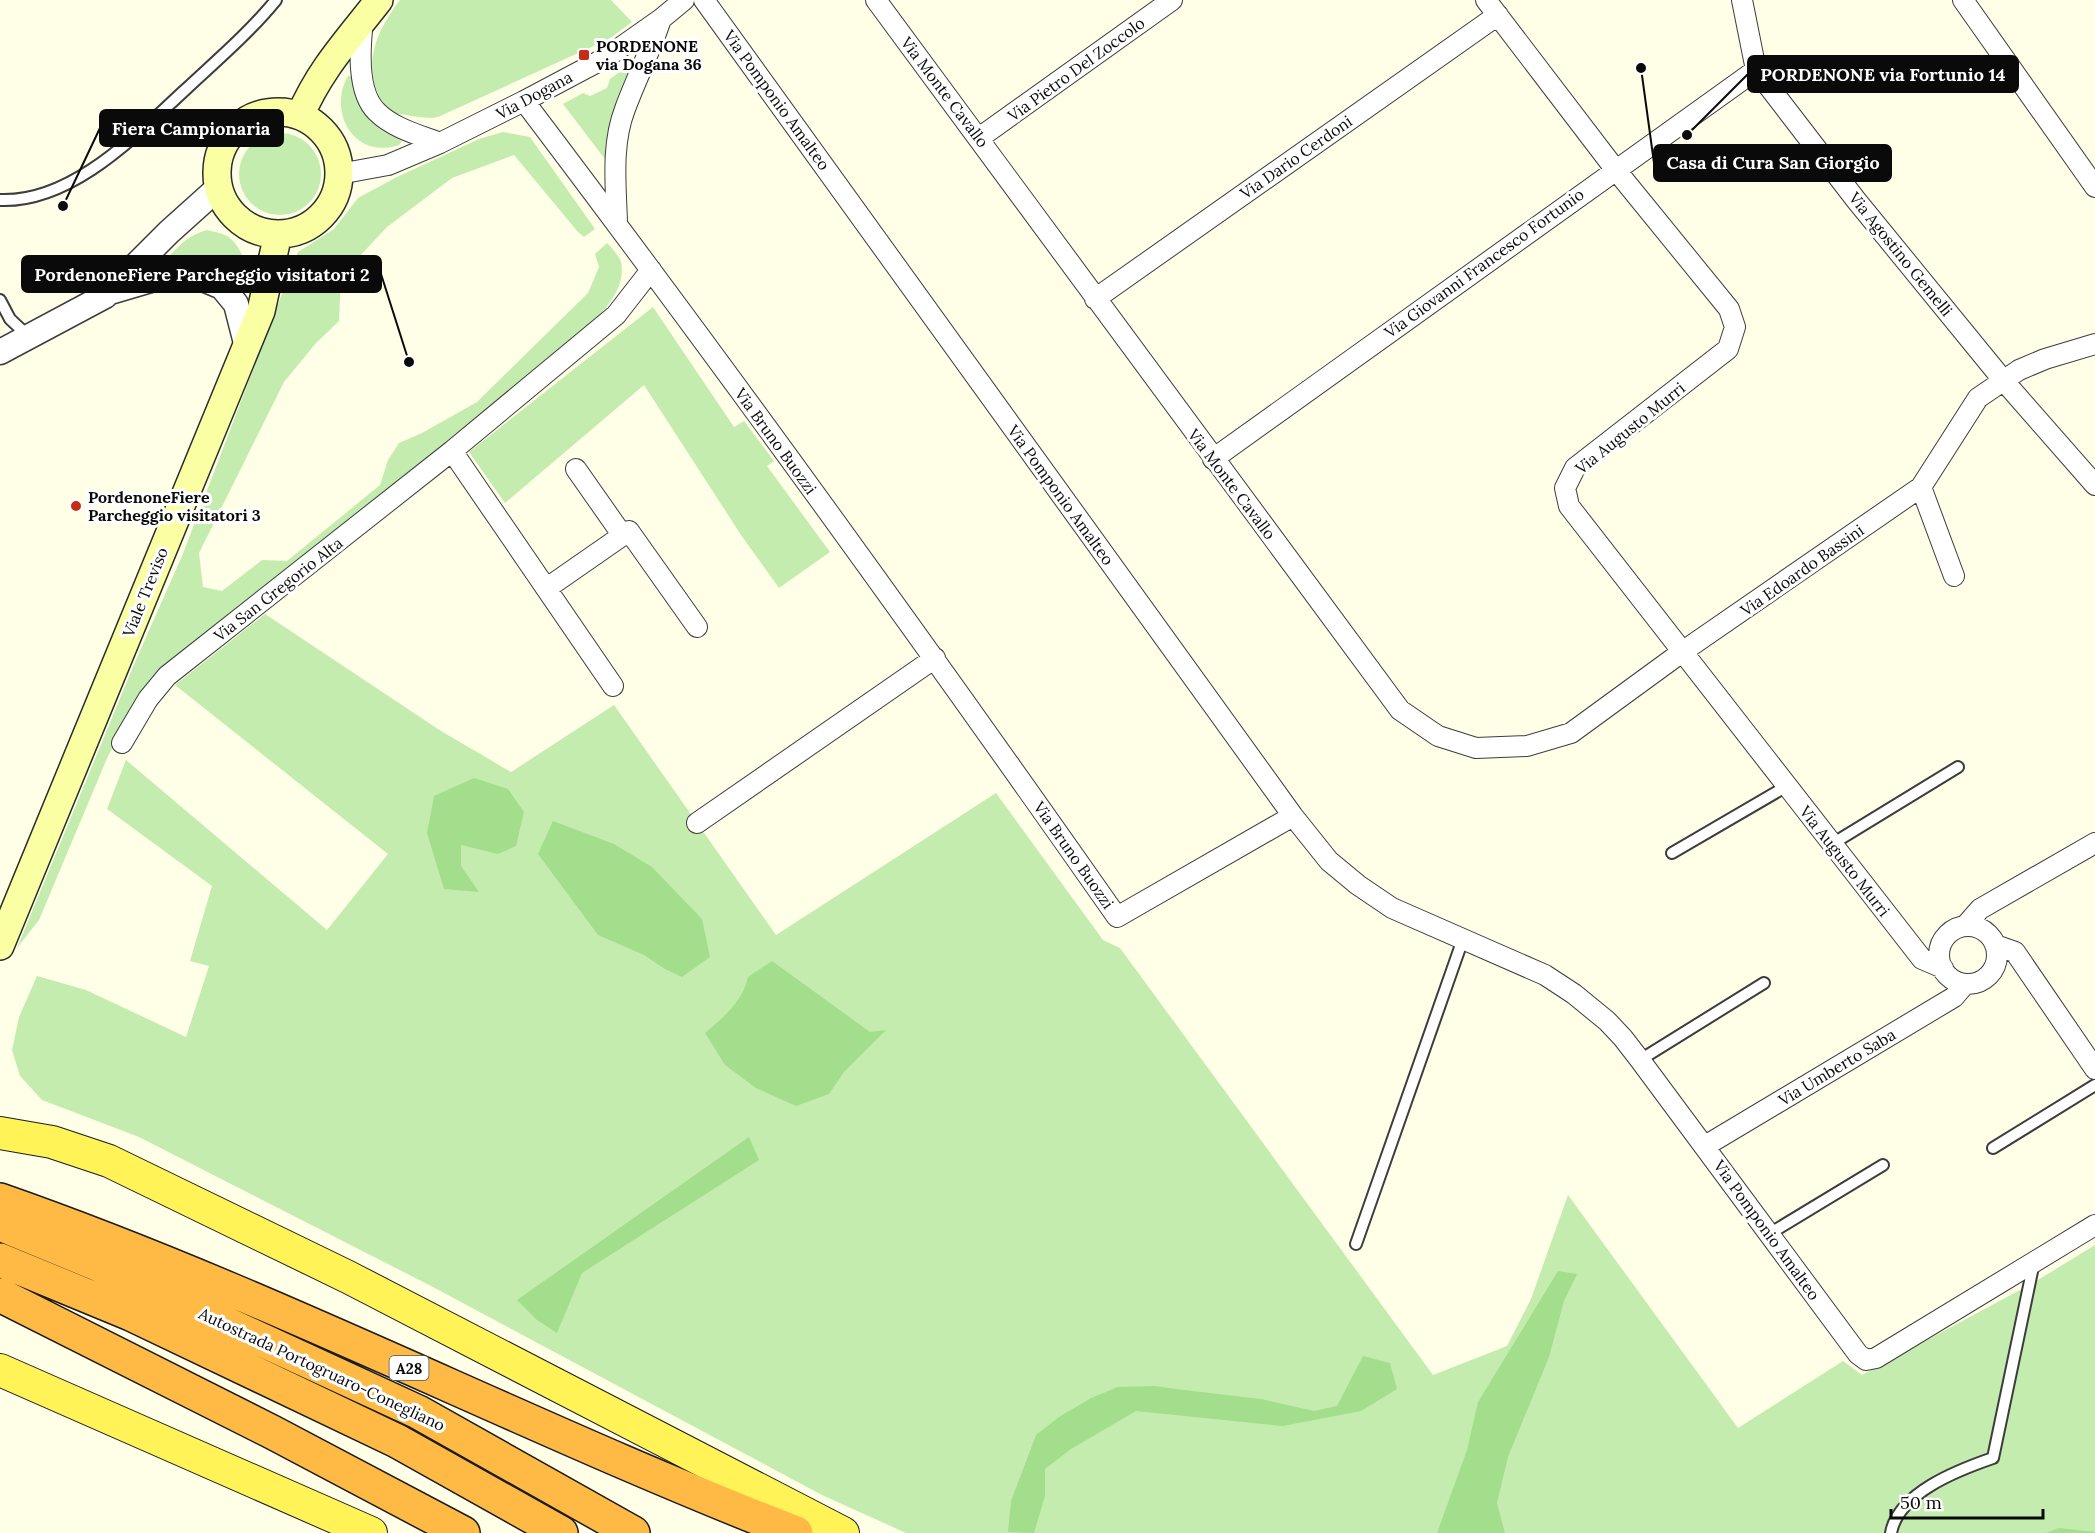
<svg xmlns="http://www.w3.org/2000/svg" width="2095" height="1533" viewBox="0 0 2095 1533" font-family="Lora,serif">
  <rect width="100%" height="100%" fill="#fffee7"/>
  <path fill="#c4ecae" d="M400,0H611L632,22L609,39L438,117C426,119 418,117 406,115C402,114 396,114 392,112C385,109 381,101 378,94C363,61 379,27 400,0Z
    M634,61L620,94L610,129L608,163L563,104L583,93L590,96L607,88L610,79Z
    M348,76H352C354,112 373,125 402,141L399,145C355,160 327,113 348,76Z
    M503,132L530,137L595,229L584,237L578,232L514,155L452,178L387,227L341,276L339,321L316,343L284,382L199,553L203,587L222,591L262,560L287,561L380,485L388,460L399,443L422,433L477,402L588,293L599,267L595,254L607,243C612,248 619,256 621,262C628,296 590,323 570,344L137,703L108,756L39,920L17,948L135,662L182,556L298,252L334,229L358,198L395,178L479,139Z
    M239 174a41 41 0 1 1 82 0a41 41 0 1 1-82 0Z
    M207,230C215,232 223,233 230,238C245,251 251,277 244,295C209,265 208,265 163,263C178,247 186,236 207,230Z
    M653,307L734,427L744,421L774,461L767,466L830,552L779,588L741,535L644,385L505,503L469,452Z
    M265,614L441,731L511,772L614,705L776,935L996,793L1103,940L1120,948L1433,1375L1507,1346L1531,1299L1568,1195L1738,1428L1843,1361L1862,1375L2033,1283L2095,1245V1533H906L822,1495L431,1286L139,1137L42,1100L20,1076L12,1050L19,1017L37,976L86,990L186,1037L209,966L190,961L212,886L107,809L126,760L327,930L388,854L175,685Z"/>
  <path fill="#a3de8c" d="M474,778L508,789L524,812L516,846L498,854L461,845V866L479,892L444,889L427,833L434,796Z
    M553,821L614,844L652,867L702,919L710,957L682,977L665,969L644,955L598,935L538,854Z
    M772,961L870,1032L886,1030L844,1072L829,1094L796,1106L756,1088L725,1065L705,1033C723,1018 743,1001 748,977Z
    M749,1137L759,1160L582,1273L557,1333L537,1320L517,1300Z
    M1558,1271L1577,1274L1564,1301L1549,1357L1508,1457L1497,1503L1505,1533H1437L1467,1450L1478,1402Z
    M1363,1356L1390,1363L1397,1389L1361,1411L1283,1426L1136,1411L1071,1449L1045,1469V1496L1034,1533L1008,1532L1011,1501L1036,1435L1059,1417L1091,1398L1118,1387L1154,1386L1176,1389L1261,1399L1314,1411L1337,1406Z
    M2059,1528L2095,1532V1533H2046Z"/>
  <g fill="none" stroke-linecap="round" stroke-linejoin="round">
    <g stroke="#3d3d3d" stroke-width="14">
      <path id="service" d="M0,200C72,203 136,135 185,90C216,61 249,33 276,0
        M0,300L10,319L28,336
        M1832,844L1958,767
        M1672,853L1787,786
        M1640,1060L1764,983
        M1993,1148L2095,1085
        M1769,1234L1883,1165
        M1356,1244L1463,939
        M1891,1533C1898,1493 1958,1470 1993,1458L2034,1262"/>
    </g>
    <g stroke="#3d3d3d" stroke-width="22">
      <path id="minor" d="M704,0L1293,816L1329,861L1358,885L1392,908L1545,975L1574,994L1607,1021L1623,1038L1640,1060L1858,1354L1866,1360L1876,1358L2095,1225
        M876,0L1400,710L1438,736L1476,748L1527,746L1571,733L1682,652L1921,487L1978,398L2019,370L2045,359L2095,344
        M1486,0L1615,169L1729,309L1735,327L1728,349L1575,468L1565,488L1569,506L1922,959L1943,968
        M1742,0L1756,70L1856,200L2003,380L2095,485
        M1963,0L2095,187
        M363,21C360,46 356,92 377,112C393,128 419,135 440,143
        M524,101C727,369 924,642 1117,917L1293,816
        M979,138L1172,0
        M339,174L388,165L440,143L524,101L607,57L661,19L684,0
        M617,223C616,186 611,145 625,109C636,79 651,50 661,19
        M1095,299L1498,15
        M452,451L613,686
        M1213,459L1756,70
        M576,469L623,536
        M1921,487L1954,576
        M547,588L629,531L697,627
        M122,743L148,699L167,676L452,451L616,315L651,270
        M697,823L935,658
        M1965,926L1980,909L2095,843
        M1939 955a29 29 0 1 1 58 0a29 29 0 1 1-58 0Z
        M1995,945L2015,952L2095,1069
        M1705,1146L1954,997L1965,984"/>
    </g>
    <g stroke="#3d3d3d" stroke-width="27">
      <path id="tertiary" d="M110,292L154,279L191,274L222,287L236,304L247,347
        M0,352L105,296L169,232L218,188"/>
    </g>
    <g stroke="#2c2c2c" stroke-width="30">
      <path id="secondary" d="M217 173a61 61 0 1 1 122 0a61 61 0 1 1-122 0Z
        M300,116C320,69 348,40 379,0
        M0,946L261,311L278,234"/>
    </g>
    <g stroke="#1b1b1b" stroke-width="34">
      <path id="primary" d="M0,1133L52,1142L109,1161L348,1277L843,1533
        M0,1370L371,1533"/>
    </g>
    <g stroke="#1b1b1b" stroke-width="36">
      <path id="motorway" d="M0,1200C272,1295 528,1429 796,1533
        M0,1224L97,1264L418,1412L633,1533
        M0,1260L131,1314L397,1441L561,1533
        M0,1295L272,1432L463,1533"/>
    </g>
    <use href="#service" stroke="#fff" stroke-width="10"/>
    <use href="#minor" stroke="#fff" stroke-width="20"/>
    <use href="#tertiary" stroke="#fff" stroke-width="24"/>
    <use href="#secondary" stroke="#f9ffa2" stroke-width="27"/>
    <use href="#primary" stroke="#fff357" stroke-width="32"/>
    <use href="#motorway" stroke="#ffba45" stroke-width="33"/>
  </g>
  <g fill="#c52d17" stroke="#fff" stroke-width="2">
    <rect x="578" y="49" width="12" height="12" rx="3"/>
    <circle cx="76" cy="506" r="6"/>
  </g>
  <g text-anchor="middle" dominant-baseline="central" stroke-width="6" stroke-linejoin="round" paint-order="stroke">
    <rect fill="#fff" stroke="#545454" stroke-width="1.5" x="389.5" y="1356" width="39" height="24" rx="4.5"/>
    <g font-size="15" font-weight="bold" fill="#0a0a0a">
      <text x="409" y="1368">A28</text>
    </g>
    <g font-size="16" font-weight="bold" fill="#0a0a0a" stroke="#fff" text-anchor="start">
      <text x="596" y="46">PORDENONE<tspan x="596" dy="18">via Dogana 36</tspan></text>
      <text x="88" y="497">PordenoneFiere<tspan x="88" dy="18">Parcheggio visitatori 3</tspan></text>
    </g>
    <g font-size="16" fill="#0a0a0a" stroke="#fff">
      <text transform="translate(1076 69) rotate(-36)">Via Pietro Del Zoccolo</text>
      <text transform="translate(945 92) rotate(53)">Via Monte Cavallo</text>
      <text transform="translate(534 95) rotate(-28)">Via Dogana</text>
      <text transform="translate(777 100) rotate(54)">Via Pomponio Amalteo</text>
      <text transform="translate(1296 157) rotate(-35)">Via Dario Cerdoni</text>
      <text transform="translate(1901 254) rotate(51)">Via Agostino Gemelli</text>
      <text transform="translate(1484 263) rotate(-36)">Via Giovanni Francesco Fortunio</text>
      <text transform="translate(1630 428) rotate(-39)">Via Augusto Murri</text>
      <text transform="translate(776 441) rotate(54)">Via Bruno Buozzi</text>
      <text transform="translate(1232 484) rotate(53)">Via Monte Cavallo</text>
      <text transform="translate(1061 495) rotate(54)">Via Pomponio Amalteo</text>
      <text transform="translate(1802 570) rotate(-35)">Via Edoardo Bassini</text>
      <text transform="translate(278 589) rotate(-38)">Via San Gregorio Alta</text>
      <text transform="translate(145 592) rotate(-68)">Viale Treviso</text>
      <text transform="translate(1074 855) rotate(55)">Via Bruno Buozzi</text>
      <text transform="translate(1845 861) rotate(52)">Via Augusto Murri</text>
      <text transform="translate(1837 1067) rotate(-31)">Via Umberto Saba</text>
      <text transform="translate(1767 1230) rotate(54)">Via Pomponio Amalteo</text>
      <text transform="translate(322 1369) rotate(25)">Autostrada Portogruaro-Conegliano</text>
    </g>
  </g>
  <path fill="none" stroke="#0a0a0a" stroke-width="2" d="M1687 135L1748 74M63 206L100 128M1641 68L1654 163M409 362L381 274"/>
  <g fill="#0a0a0a" stroke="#fff" stroke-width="2">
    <circle cx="1687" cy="135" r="6"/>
    <circle cx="63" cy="206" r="6"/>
    <circle cx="1641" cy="68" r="6"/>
    <circle cx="409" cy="362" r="6"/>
  </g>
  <g fill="#0a0a0a" stroke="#0a0a0a" stroke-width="2">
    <rect x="1748" y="56" width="270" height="36" rx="6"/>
    <rect x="100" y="110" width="183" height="36" rx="6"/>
    <rect x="1654" y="145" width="237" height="36" rx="6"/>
    <rect x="22" y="256" width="359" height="36" rx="6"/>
  </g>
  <g font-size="18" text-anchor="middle" font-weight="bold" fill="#fff">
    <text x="1883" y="81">PORDENONE via Fortunio 14</text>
    <text x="191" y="135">Fiera Campionaria</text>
    <text x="1773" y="169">Casa di Cura San Giorgio</text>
    <text x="202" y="281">PordenoneFiere Parcheggio visitatori 2</text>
  </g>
  <path d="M1891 1509v9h152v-9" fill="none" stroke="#0a0a0a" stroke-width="3"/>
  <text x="1900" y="1509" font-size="18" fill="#0a0a0a" stroke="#ffffff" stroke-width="4.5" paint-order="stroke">50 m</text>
</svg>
